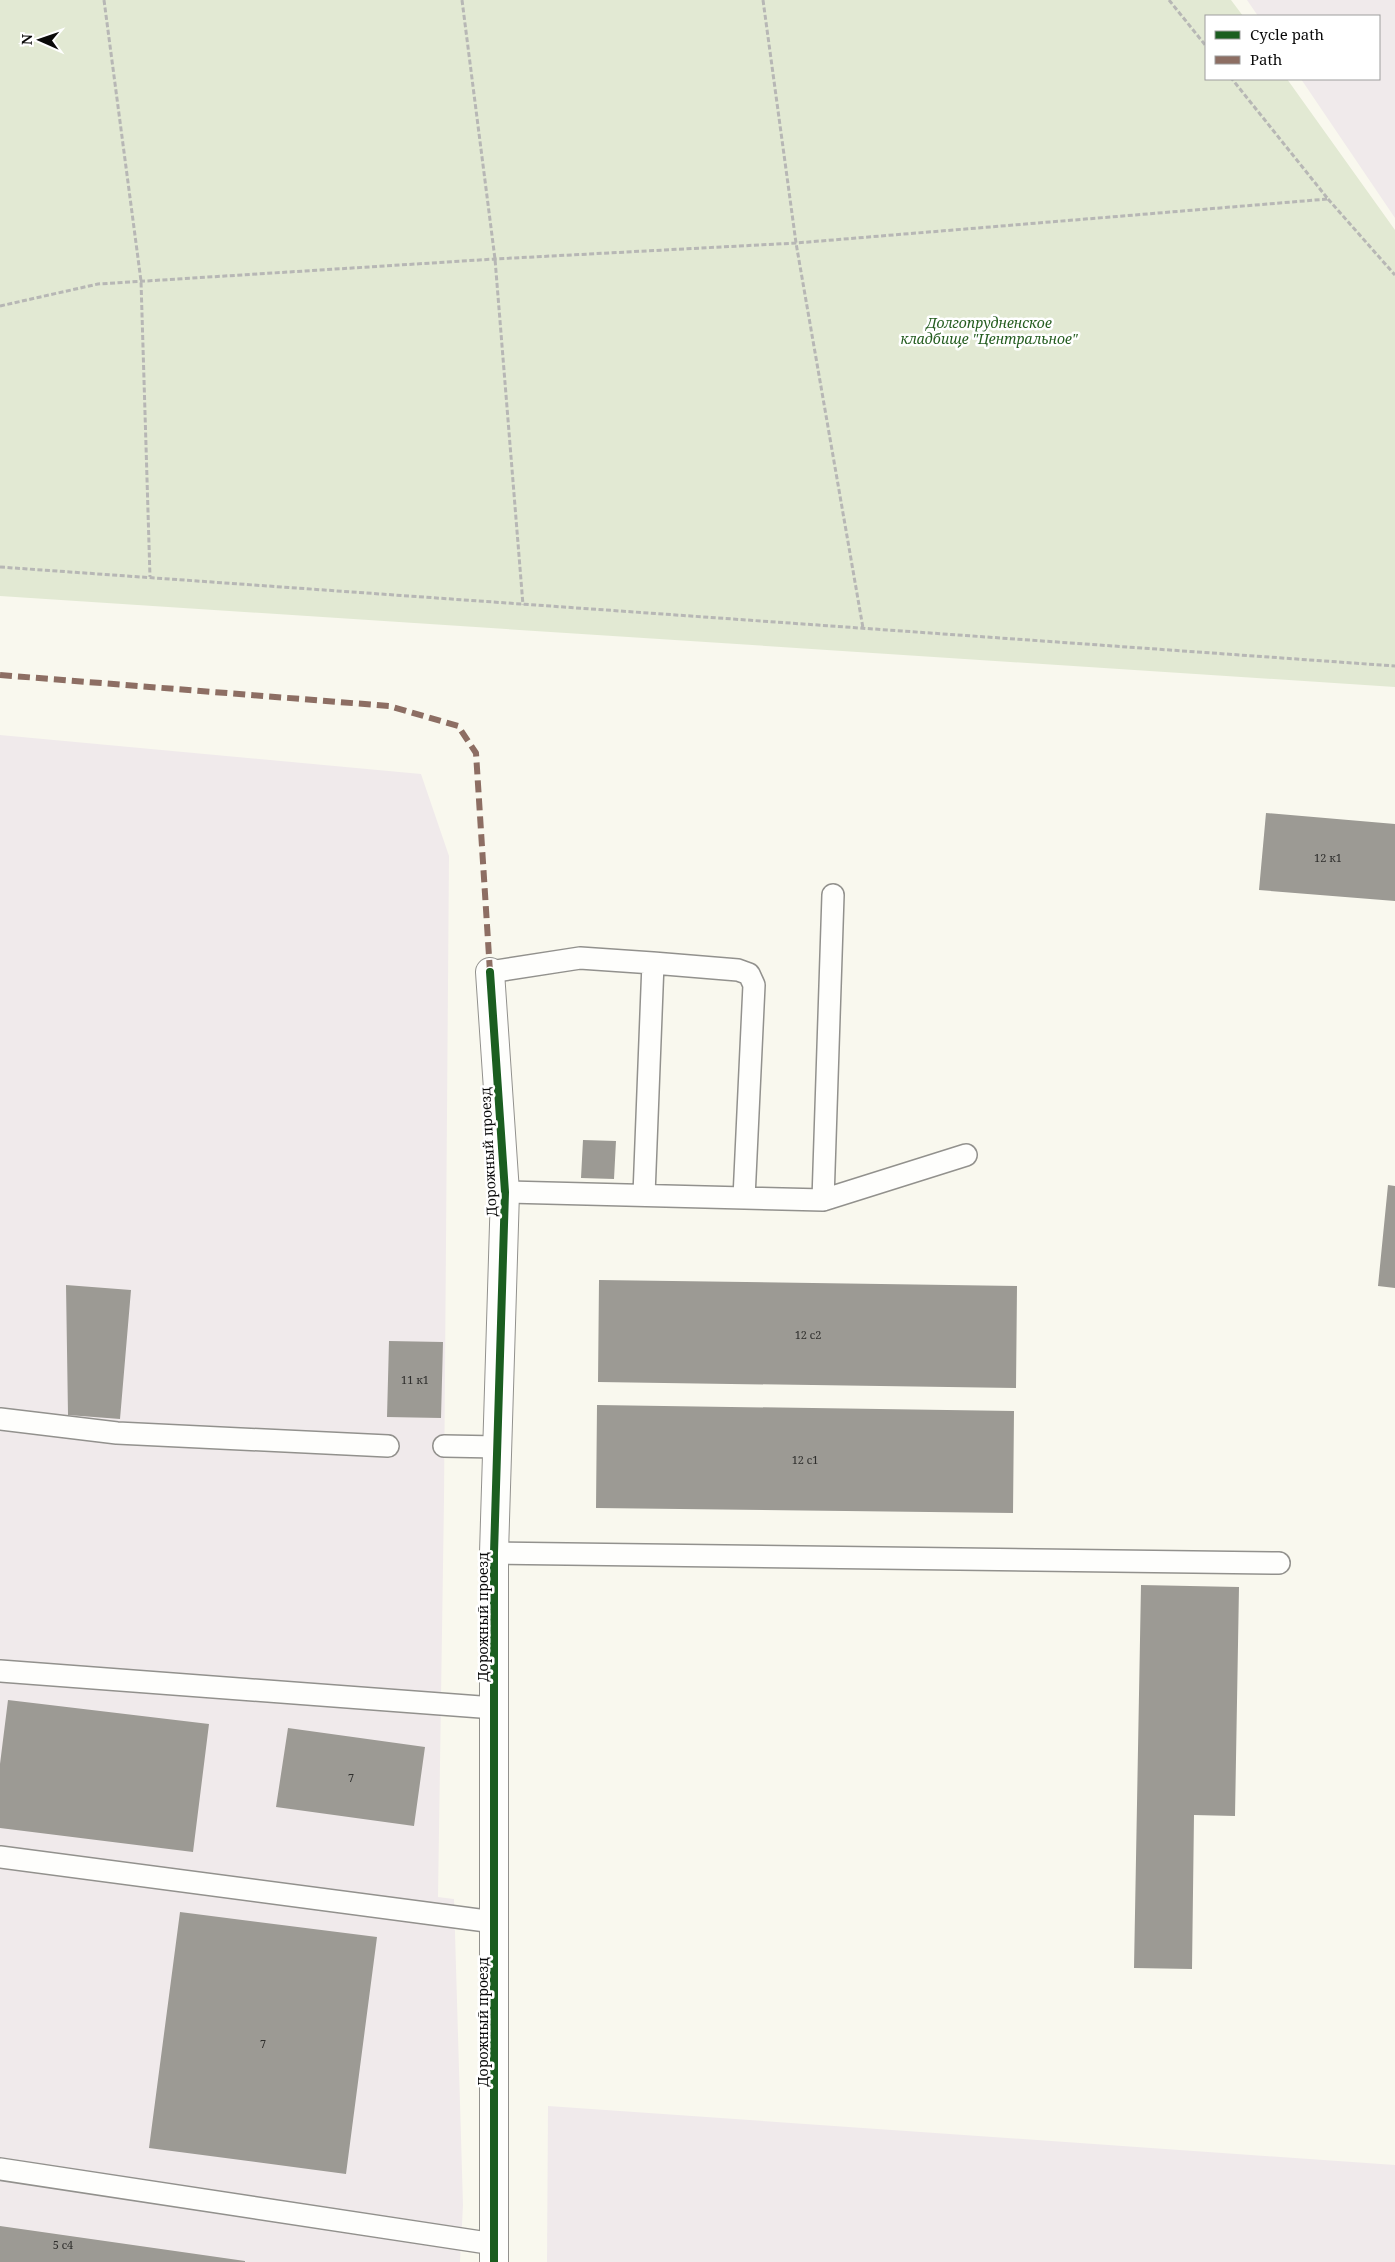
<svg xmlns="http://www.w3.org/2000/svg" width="1395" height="2262" viewBox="0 0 1395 2262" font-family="'Noto Serif',serif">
  <rect width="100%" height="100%" fill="#f9f8ee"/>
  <path fill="#f0eaeb" d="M1247,0H1395V218L1301,79H1379V16H1258Z
    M0,735L421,774L449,856L444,1500L438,1897L454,1899L463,2205L460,2262H0Z
    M548,2106L1395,2165V2262H547Z"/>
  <path fill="#e2e9d3" d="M0,0H1231L1243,16H1206V79H1287L1395,230V687L0,596Z"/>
  <path fill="#9c9a94" d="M1266,813L1395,824V901L1259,890Z
    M583,1140L616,1141L614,1179L581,1178Z
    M1388,1185L1395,1186V1288L1378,1286Z
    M599,1280L1017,1286L1016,1388L598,1382Z
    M66,1285L131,1290L120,1419L68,1415Z
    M389,1341L443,1342L441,1418L387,1417Z
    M597,1405L1014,1411L1013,1513L596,1508Z
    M1141,1585L1239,1587L1235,1816L1194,1815L1192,1969L1134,1968Z
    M8,1700L209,1724L193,1852L0,1828V1764Z
    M288,1728L425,1747L414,1826L276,1807Z
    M180,1912L377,1937L346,2174L149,2148Z
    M0,2226L245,2261V2262H0Z"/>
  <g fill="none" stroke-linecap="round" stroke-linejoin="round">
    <g stroke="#92918d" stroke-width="24">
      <path id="service" d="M490,972L580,958L653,963
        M505,1192L823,1200L966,1155
        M644,1195L653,963L738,970L749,974L754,985L744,1198
        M823,1200L833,895
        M0,1419L117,1433L388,1446
        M444,1446L498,1447
        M494,1553L1279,1563
        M0,1671L494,1708
        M0,1857L494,1922
        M0,2169L494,2244"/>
    </g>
    <g stroke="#92918d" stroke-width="30">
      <path id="minor" d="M490,972L505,1192L494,1553V2262"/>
    </g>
    <path stroke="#b7b7b5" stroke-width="3" stroke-dasharray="5 2.5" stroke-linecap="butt" d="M104,0L141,281L150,577
      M462,0L495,259L523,605
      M763,0L796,243L863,628
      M1169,0L1206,46
      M1328,199L1395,275
      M0,306L98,284L495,259L796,243L1328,199L1232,79
      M0,567L1395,666"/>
    <use href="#service" stroke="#fefefc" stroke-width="21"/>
    <use href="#minor" stroke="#fefefc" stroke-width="28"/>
    <path stroke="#8d6e63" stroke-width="6" stroke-dasharray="12 6" stroke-linecap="butt" d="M0,675L389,706L458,726L476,753L490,972"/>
    <g stroke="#fff" stroke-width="11">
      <path id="cycleway" d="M490,972L505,1192L494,1553V2262"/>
    </g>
    <use href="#cycleway" stroke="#1b5e20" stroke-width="8"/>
  </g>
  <g text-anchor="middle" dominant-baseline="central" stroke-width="5" stroke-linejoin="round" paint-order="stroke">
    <g font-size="11" fill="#2e2e2c">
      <text x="1328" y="857">12 к1</text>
      <text x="808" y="1334">12 с2</text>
      <text x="415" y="1379">11 к1</text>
      <text x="805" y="1459">12 с1</text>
      <text x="351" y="1777">7</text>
      <text x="263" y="2043">7</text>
      <text x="63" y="2244">5 с4</text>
    </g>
    <g font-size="14" font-style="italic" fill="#255d20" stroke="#fff">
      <text x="989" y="322">Долгопрудненское<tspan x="989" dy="16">кладбище "Центральное"</tspan></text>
    </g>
    <g font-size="14" fill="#0a0a0a" stroke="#fff">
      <text transform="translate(488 1152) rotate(-93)">Дорожный проезд</text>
      <text transform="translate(482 1617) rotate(-90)">Дорожный проезд</text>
      <text transform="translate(482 2022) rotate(-90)">Дорожный проезд</text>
    </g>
  </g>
  <rect x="1205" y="15" width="175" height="65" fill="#ffffff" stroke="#9d9d9d"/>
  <rect x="1215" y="31" width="25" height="8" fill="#1b5e20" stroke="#9d9d9d"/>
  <text x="1250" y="40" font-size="15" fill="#0a0a0a">Cycle path</text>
  <rect x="1215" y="56" width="25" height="8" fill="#8d6e63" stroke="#9d9d9d"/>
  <text x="1250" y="65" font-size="15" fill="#0a0a0a">Path</text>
  <g transform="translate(40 40) rotate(272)" stroke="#ffffff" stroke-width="4" paint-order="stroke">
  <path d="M0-4L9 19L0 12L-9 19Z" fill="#0a0a0a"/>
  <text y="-8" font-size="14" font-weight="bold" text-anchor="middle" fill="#0a0a0a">N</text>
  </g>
</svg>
